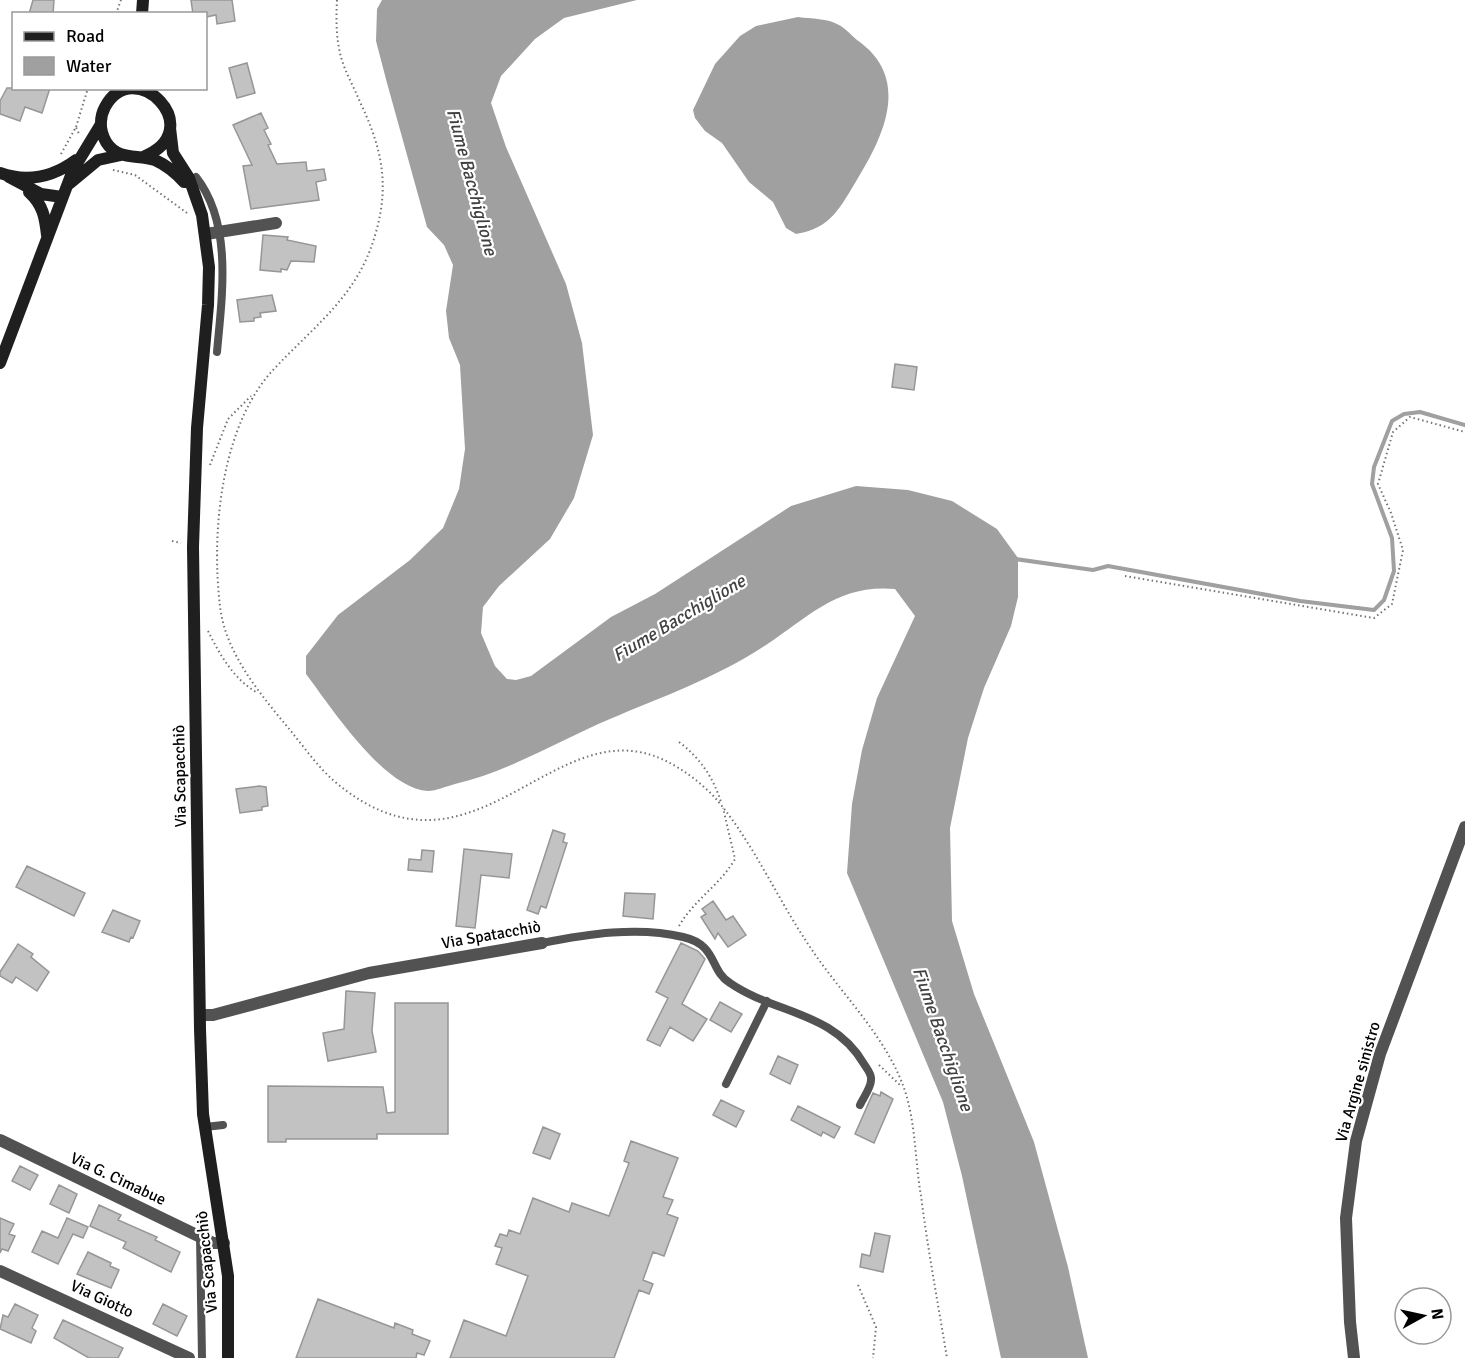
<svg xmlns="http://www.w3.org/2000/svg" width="1465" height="1358" viewBox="0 0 1465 1358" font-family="Signika,sans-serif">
  <rect width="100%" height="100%" fill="#fff"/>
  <path fill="#a0a0a0" d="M382,0H637L564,18L535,39L501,76L491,103L506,147L566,284L582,343L593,435L574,498L550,539L499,586L483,607L481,633L495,666L507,679L516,680L531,676L611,617L655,594L791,506L856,486L908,490L952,501L997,529L1018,558V597L1011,626L984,688L968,738L950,828L952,921L974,994L1034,1142L1068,1267L1088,1358H1001L962,1176L943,1102L847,873L852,804L862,750L877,698L915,616L895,589C838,584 810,616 766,645C718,677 662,697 610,719C558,741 510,771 455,784C447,786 436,791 428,791C384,789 331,707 306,674V656L338,615L410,560L443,528L459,489L465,449L460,365L449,338L446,311L453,265L444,245L427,227L387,83L376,41L377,9Z
    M798,17C812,19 827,18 839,25C845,28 851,35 857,40C910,77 886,132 858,178C841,206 831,229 796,234L786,228L773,202L749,182L722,143L705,131L695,118L693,110L715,64L740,36L756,26Z"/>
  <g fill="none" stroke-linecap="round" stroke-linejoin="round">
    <path stroke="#a0a0a0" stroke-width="4" d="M1015,559L1093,570L1108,566L1300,601L1374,610L1384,600L1394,571L1392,538L1372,484L1374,467L1392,421L1404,414L1420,412L1465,425"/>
  </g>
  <path fill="#c2c2c2" stroke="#969696" stroke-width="1.5" d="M33,0H54L53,14H29Z
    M191,0H232L235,21L217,24L216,15L206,17V14H193Z
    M247,63L255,93L237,98L229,68Z
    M7,88H50L42,113L25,107L20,121L0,114V101Z
    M261,113L268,128L264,130L271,144L268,145L277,164L306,162L307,171L324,169L326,180L316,182L319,200L251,209L243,166L252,165L233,125Z
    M263,235L288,237L287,240L316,246L314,262L291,261L287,270L281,269V272L260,270Z
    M272,295L276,311L260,313L261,317L254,318V321L240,322L237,300Z
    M895,364L917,367L914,390L892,387Z
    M259,786L266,787L268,806L262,807V810L240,813L236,789Z
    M553,830L565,834L563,842L567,843L546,908L541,906L538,914L527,910Z
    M464,849L512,854L509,878L481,875L475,928L456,926Z
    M422,850L434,851L432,872L408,870L409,859L421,860Z
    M27,866L85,893L74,916L16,887Z
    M625,893L655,894L653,919L623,916Z
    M713,901L726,920L733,916L746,935L728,947L718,933L715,939L701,917L706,914L702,909Z
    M113,910L140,921L133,938L131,937L129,942L102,932Z
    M681,943L698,951L705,959L682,1004L707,1019L693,1041L670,1027L660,1046L647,1040L668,998L656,992Z
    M18,944L33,954L31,957L49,972L37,991L16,977L12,983L0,976V972Z
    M346,991L375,993L372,1031L376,1052L328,1061L323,1033L344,1029Z
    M720,1002L742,1014L731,1032L710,1020Z
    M395,1003H448V1134H377V1139H286V1142H268V1086L383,1087L387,1113L395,1112Z
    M778,1056L798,1065L790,1084L770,1074Z
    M881,1092L893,1099L874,1143L855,1134L873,1093L880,1096Z
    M721,1100L744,1111L736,1127L713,1115Z
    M798,1106L840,1127L834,1138L823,1132L821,1136L791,1120Z
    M543,1127L560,1134L550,1159L533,1153Z
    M631,1141L678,1158L663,1197L673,1200L667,1214L678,1218L664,1256L653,1252L643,1280L653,1284L649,1294L639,1290L614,1358H450L464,1320L506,1336L528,1276L496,1264L502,1248L495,1246L500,1234L507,1236L509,1230L520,1234L533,1198L569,1212L572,1203L609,1216L629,1163L624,1161Z
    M20,1166L38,1175L30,1190L12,1181Z
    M59,1185L77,1194L69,1213L50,1204Z
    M99,1205L121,1215L118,1220L157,1237L155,1240L180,1252L171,1272L123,1248L126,1242L90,1226Z
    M0,1218L14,1224L9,1234L15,1236L8,1251L2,1249L0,1253Z
    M67,1218L88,1227L83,1238L73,1234L58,1264L32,1252L42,1231L58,1238Z
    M875,1233L890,1236L883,1272L860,1267L862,1254L870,1256Z
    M88,1252L111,1263L110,1266L119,1270L111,1288L77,1274Z
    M318,1299L394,1328L395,1323L413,1330L412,1334L430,1341L424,1355L417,1353L416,1358H296Z
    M15,1304L38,1315L32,1328L36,1331L31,1343L0,1329L3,1315L8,1317Z
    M163,1304L187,1316L177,1336L153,1324Z
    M63,1320L123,1348L118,1358H89L54,1338Z"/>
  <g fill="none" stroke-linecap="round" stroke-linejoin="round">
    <path stroke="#747474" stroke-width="2" stroke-dasharray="1.5 3" stroke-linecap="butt" d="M337,0C336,19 336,39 341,57C345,72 354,87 360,102C381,146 390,183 376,232C359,295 316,324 274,369C221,425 211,532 220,606C225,653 261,695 290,730C304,747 318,767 334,781C473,899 552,707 664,760C683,769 703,784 717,800C754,844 778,900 810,947C841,994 887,1037 905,1091C916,1125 915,1162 921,1196C928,1250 938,1304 947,1358
      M116,14L121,0
      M76,127L88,88
      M61,154L76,127L79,134
      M113,170L135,175L187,213
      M210,465L228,419L251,396
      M172,541L181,543
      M1125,576L1374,618L1392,604L1403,550L1391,513L1378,484L1393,432L1410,417L1465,432
      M208,631C220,655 234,680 258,693
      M679,742C700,758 713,777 721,802
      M679,926C694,900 720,885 735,859L723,808
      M879,1065L901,1086
      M858,1285L876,1327L873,1358"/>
    <path stroke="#525252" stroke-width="8" d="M196,177C233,224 222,296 217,352
      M542,943C587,934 638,926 683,937C718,945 709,970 730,983C775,1014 833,1011 864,1064C867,1069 872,1074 871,1080C871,1088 863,1098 860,1105
      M726,1084L767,1001
      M205,1127L223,1125
      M200,1236L202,1358"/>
    <path stroke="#525252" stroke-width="12" d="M206,234L276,223
      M200,1015H213L369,973L542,943
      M0,1140L213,1243H224
      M0,1271L189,1358
      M1354,1358L1350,1322L1346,1218L1356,1141L1380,1054L1465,827"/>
    <path stroke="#1f1f1f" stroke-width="12" d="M142,14L143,0
      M170,128L173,153L189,178L202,215L209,267L208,305L197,428L193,547L200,1029L203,1114L228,1276V1358
      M143,157C211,130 134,53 105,107C99,118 100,131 106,142C118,161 137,154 155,160C166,165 176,173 184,182
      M0,173C28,183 53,177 76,160
      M9,177L41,194L62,197
      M69,184L98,160L121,155
      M29,192C43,205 45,217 47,235
      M0,363L73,170L101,124"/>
  </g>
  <g text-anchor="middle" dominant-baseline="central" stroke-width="4.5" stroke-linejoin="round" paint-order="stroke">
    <g font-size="16" fill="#000" stroke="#fff">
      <text transform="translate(180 776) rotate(-91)">Via Scapacchiò</text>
      <text transform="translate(491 935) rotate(-10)">Via Spatacchiò</text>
      <text transform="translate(1358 1082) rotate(-74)">Via Argine sinistro</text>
      <text transform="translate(118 1179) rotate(25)">Via G. Cimabue</text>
      <text transform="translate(207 1262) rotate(-96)">Via Scapacchiò</text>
      <text transform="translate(102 1299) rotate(25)">Via Giotto</text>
    </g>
    <g font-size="18" font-style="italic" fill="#414141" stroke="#fff">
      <text transform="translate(472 182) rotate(75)">Fiume Bacchiglione</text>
      <text transform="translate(679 618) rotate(-31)">Fiume Bacchiglione</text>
      <text transform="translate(943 1039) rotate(71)">Fiume Bacchiglione</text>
    </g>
  </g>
  <rect x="12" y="12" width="195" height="78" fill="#ffffff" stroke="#999999" stroke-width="1.5"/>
  <rect x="24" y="32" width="30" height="9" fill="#1f1f1f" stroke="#999999" stroke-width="1.5"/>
  <text x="66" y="42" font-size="18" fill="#000000">Road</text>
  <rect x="24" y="57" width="30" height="18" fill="#a0a0a0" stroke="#999999" stroke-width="1.5"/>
  <text x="66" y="72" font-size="18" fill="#000000">Water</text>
  <g transform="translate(1423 1316) rotate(82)"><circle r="28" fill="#ffffff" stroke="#999999" stroke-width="1.5"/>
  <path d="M0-4.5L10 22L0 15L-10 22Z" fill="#000000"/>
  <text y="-9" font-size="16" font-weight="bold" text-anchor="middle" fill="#000000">N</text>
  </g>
</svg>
